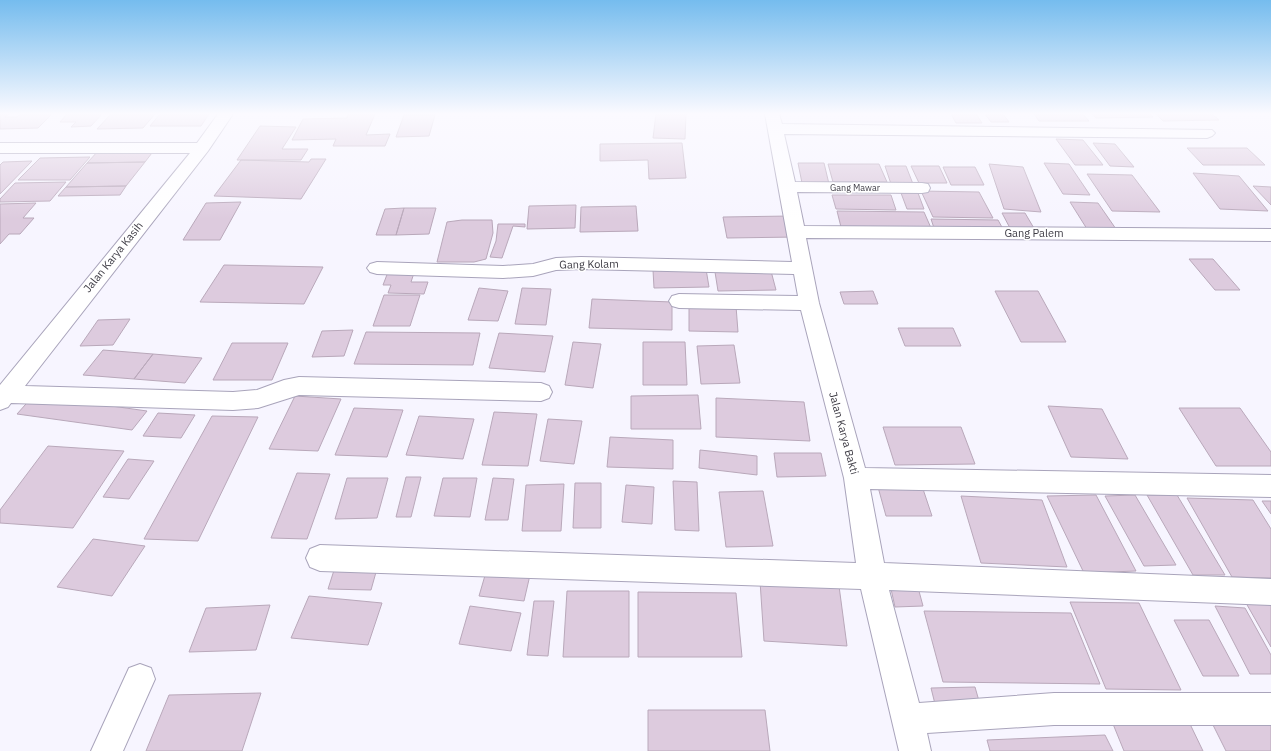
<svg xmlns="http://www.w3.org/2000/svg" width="1271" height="751" viewBox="0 0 1271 751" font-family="'IBM Plex Sans',sans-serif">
  <rect width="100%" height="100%" fill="#f7f5ff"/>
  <path fill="#ddcbde" stroke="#b9a8ba" d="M0,114H9L5,117H17L20,114H52L38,128L0,129Z
    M67,114H102L91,126L71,127L76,122H60Z
    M111,114H155L143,128L97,129Z
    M160,114H209L201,126H150Z
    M348,114H375L366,135L390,134L385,146H333L336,139L292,140L303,119L347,118Z
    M656,114H686L685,139L653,138Z
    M951,114H976L982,123H956Z
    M985,114H1003L1009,122H991Z
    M1034,114H1083L1089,121H1039Z
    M1092,114H1150L1153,117L1096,118Z
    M1156,114H1212L1219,120L1163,121Z
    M404,115H435L429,136L396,137Z
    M260,126L296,127L282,149H308L301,160H237Z
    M1056,139L1083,140L1103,165H1075Z
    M682,143L686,178L649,179L648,160L600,161V144Z
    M1093,143L1115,144L1134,167L1110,166Z
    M1187,148H1247L1265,165H1203Z
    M155,149L145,162L87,163L99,150Z
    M90,157L70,180H18L40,158Z
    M311,159H326L301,199L214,196L241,160L309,162Z
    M32,161L0,194V165L3,162Z
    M145,162L126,186L66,187L87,163Z
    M798,163H824L829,184L802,183Z
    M1044,163L1069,164L1090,195L1063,194Z
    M828,164H879L887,182H833Z
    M989,164L1023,167L1041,212L1004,209Z
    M885,166H906L913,184H891Z
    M911,166H939L947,183H919Z
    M943,167H975L984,185H951Z
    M1193,173L1239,176L1268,211L1220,209Z
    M1087,174L1132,175L1160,212L1112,211Z
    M66,182L50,201L0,202V199L15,183Z
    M126,186L120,195L58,196L66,187Z
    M1253,186L1271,187V205Z
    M921,191L979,192L993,218L933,217Z
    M901,193H918L924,209H907Z
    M832,195H891L896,210L836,209Z
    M241,202L220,240H183L206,203Z
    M1070,202L1098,203L1116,229H1087Z
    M36,203L23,218H34L20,234H9L0,244V204Z
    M576,205L575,228L527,229L529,206Z
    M636,206L638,231L580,232L581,207Z
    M404,208H436L429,234L396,235Z
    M404,208L396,235H376L385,209Z
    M837,211L924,212L931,228L841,227Z
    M1002,213H1025L1035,230H1011Z
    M790,216L797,237L727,238L723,217Z
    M931,219L998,220L1003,229L934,228Z
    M462,220H492L493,233L486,259L474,262H437L447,222Z
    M498,224H525V227L513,226L502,258L490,257L496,241Z
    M1189,259H1213L1240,290H1215Z
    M224,265L323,267L304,304L200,302Z
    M706,269L709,287L654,288L653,270Z
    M771,271L776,290L718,291L715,272Z
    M388,272L414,273L411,282H428L424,294L388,293L391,285H383Z
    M479,288L508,291L498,321L468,320Z
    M522,288L551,289L546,325L515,324Z
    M873,291L878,304H844L840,292Z
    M995,291H1038L1066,342H1021Z
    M384,295H420L410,326H373Z
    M592,299L672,302V330L589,328Z
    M689,305L736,306L738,332L689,331Z
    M130,319L113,345L80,346L98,320Z
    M898,328H953L961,346H905Z
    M353,330L344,356L312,357L322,331Z
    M366,332L480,333L473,365L354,364Z
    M499,333L553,336L545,372L489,368Z
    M573,342L601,344L593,388L565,385Z
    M643,342H685L687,385H643Z
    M232,343H288L272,380H213Z
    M734,345L740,383L701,384L697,346Z
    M103,350L153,354L134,379L83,375Z
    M153,354L202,358L185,383L134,379Z
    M34,395L147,411L132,430L17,414Z
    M698,395L701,429H631V396Z
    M295,396L341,399L318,451L269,449Z
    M716,398L804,402L810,441L716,437Z
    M1048,406L1102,409L1128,459L1071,457Z
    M354,408L403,410L387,457L335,455Z
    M1179,408H1240L1271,452V466H1216Z
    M494,412L537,414L528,466L482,465Z
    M158,413L195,415L181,438L143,436Z
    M212,416L258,417L198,541L144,539Z
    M419,416L474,419L463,459L406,455Z
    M548,419L582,421L574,464L540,461Z
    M883,427H961L975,464L895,465Z
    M610,437L673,440V469L607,467Z
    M48,446L124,451L73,528L0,523V510Z
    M700,450L757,456V475L699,468Z
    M774,453H821L826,476L777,477Z
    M128,459L154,461L129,499L103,497Z
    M297,473L330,474L307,539L271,538Z
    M406,477H421L411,517H396Z
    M347,478H388L377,518L335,519Z
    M443,478H477L470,517L434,516Z
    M493,478L514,479L508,520H485Z
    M673,481L697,482L699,531L675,530Z
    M575,483H601V528H573Z
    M564,484L561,531H522L526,485Z
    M626,485L654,487L652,524L622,522Z
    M922,486L932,516H886L878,487Z
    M763,491L773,546L726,547L719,492Z
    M1096,495L1136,571L1084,573L1047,496Z
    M1135,495L1176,565L1144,566L1105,496Z
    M1147,495H1177L1225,575H1193Z
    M961,496L1042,500L1067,567L981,563Z
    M1187,498L1253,500L1271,529V578L1232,577Z
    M1262,501H1271V514Z
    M93,539L145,546L112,596L57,587Z
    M336,564L378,565L371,590L328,589Z
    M486,572L530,575L524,601L479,596Z
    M889,580H916L923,606L895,607Z
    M760,581L839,586L847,646L764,641Z
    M567,591H629V657H563Z
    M638,592L736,593L742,657H638Z
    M309,596L382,603L368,645L291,638Z
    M534,601H554L548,656L527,655Z
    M1070,602L1139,603L1181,690L1106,689Z
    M1246,603L1271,604V647Z
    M270,605L256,650L189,652L206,608Z
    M470,606L521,613L511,651L459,644Z
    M1215,606L1245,608L1271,655V674H1250Z
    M924,611L1071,613L1100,684L943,682Z
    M1174,620H1209L1239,676H1203Z
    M975,687L981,708H936L931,688Z
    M261,693L242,751H146L169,695Z
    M648,710H765L770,751H648Z
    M1113,724H1190L1203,751H1124Z
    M1213,725H1271V751H1226Z
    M1105,735L1113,751H990L987,740Z"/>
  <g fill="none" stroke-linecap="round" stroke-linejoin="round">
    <g stroke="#a9a4bb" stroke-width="2">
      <path id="street" d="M218,114H233L208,151L25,386L233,392L257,390L284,380L299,377L541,383L549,386L552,392L549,398L541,401L299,395L258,408L233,410L11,403L8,407L0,410V385L190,153H0V143H197Z
        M765,114H779L782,124L1212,130L1215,133L1212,136L1207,138L784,134L795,182L922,183L928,184L930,188L928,192L922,193L797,192L804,226L1271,229V241L806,238L819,303L865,468L1271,475V497L870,489L884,563L1271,579V605L889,590L919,703L1054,693H1271V725H1054L927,733L931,751H899L861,589L320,571L310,567L306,558L310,549L320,545L856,563L844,478L801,310L679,308L672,306L669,301L672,296L679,294L798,296L794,274L581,269L556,270L533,276L503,278L377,274L370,272L367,268L370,264L377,262L503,266L533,264L556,258L581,257L792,262Z
        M140,664L151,668L155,679L123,751H91L129,668Z"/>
    </g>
    <use href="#street" fill="#fff" fill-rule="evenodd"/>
  </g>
  <linearGradient id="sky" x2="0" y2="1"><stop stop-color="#75bcee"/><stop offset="0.52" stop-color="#fbfaff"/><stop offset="1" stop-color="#fbfaff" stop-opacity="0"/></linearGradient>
  <rect width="1271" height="219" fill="url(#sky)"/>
  <g text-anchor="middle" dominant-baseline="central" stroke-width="3" stroke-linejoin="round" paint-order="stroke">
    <g font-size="9" fill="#3d3b44" stroke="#fff">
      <text x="855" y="187">Gang Mawar</text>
    </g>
    <g font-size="11" fill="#3d3b44" stroke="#fff">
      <text x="1034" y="233">Gang Palem</text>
      <text transform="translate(113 257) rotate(-51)">Jalan Karya Kasih</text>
      <text transform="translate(589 264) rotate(-1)">Gang Kolam</text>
      <text transform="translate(844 433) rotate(75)">Jalan Karya Bakti</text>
    </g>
  </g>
</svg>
